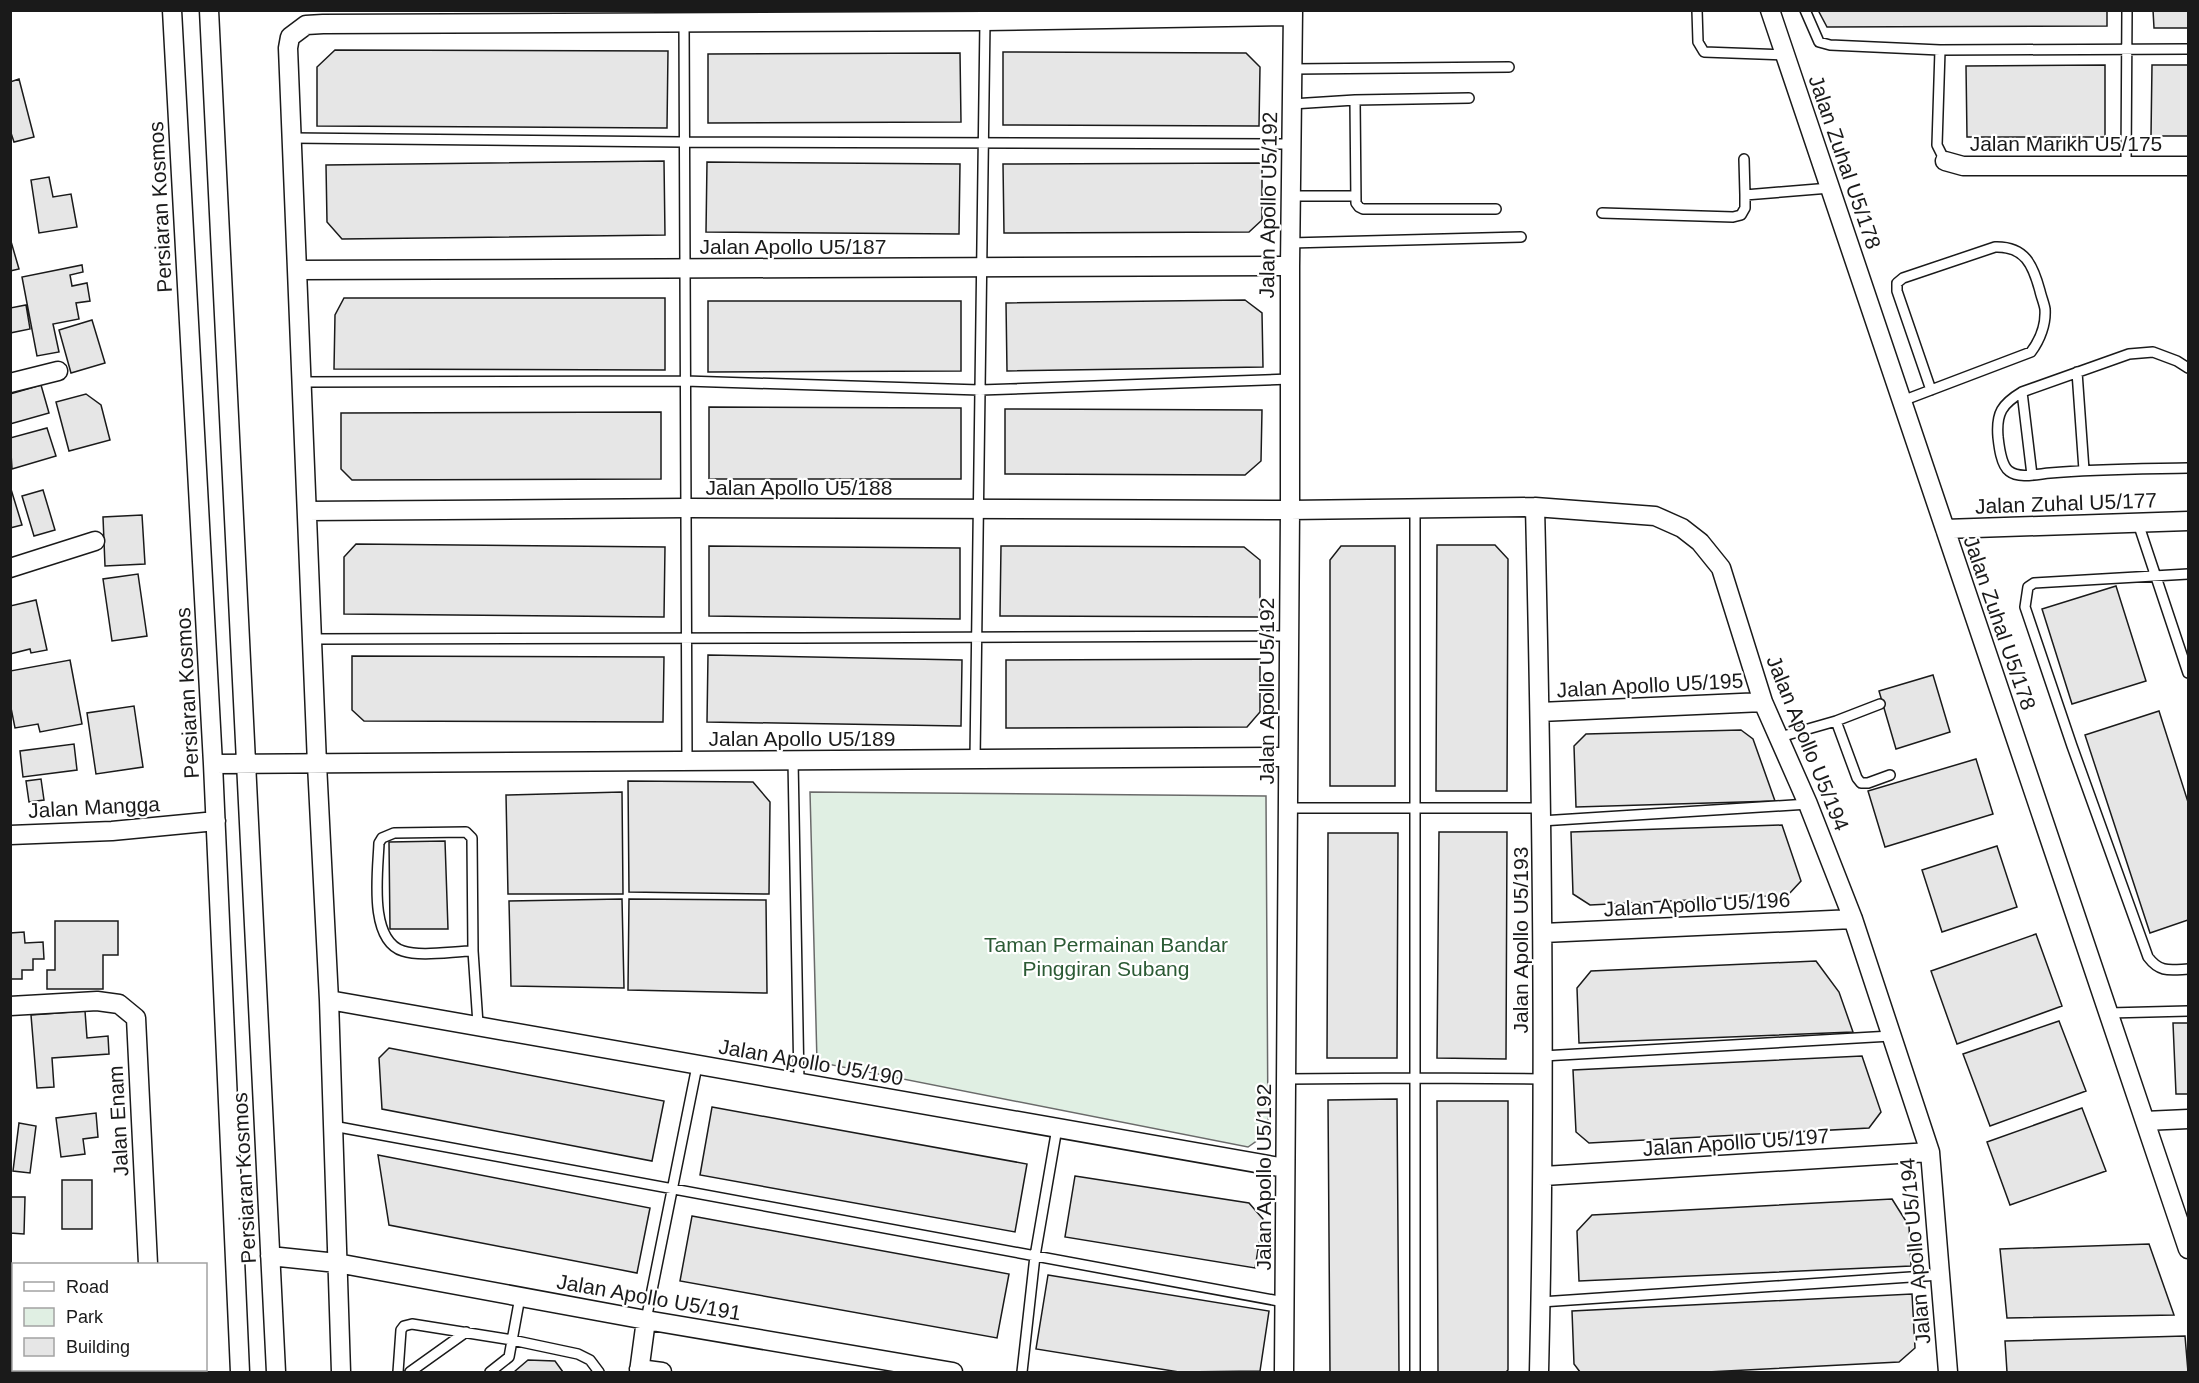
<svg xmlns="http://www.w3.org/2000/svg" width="2199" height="1383" viewBox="0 0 2199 1383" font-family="Helvetica,sans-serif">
  <rect width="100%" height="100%" fill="#fff"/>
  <path fill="#e0efe3" stroke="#6a6a6a" stroke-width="1.5" d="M810,792L1266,796L1268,1133L1248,1147L817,1062Z"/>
  <path fill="#e6e6e6" stroke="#1a1a1a" stroke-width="1.5" d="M1818,10H2107V26L1827,27Z
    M2153,10H2188V28H2154Z
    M335,50L668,51L667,128L317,126V67Z
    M1003,52L1246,53L1260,67L1259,126L1003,125Z
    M960,53L961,122L708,123V54Z
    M2105,65V137H1967L1966,66Z
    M2152,65H2188V136H2151Z
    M19,79L34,137L14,142L10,130V82Z
    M664,161L665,235L342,239L327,222L326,165Z
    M707,162L960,164L959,234L706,232Z
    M1262,163V220L1249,232L1004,233L1003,164Z
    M49,177L53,197L71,194L77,227L39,233L31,180Z
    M10,238L19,269L10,271Z
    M82,265L83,272L70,275L72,286L87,283L90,301L76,303L79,319L53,324L59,352L37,356L22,277Z
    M344,298H665V370L334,369L335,315Z
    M1245,300L1262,313L1263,367L1007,371L1006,303Z
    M708,301H961V371L708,372Z
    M26,305L30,329L10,333V308Z
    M92,320L105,363L71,373L59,330Z
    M41,385L49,413L10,424V394Z
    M86,394L101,405L110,440L69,451L56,402Z
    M709,407L961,408V479H709Z
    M1005,409L1262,410L1261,461L1245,475L1005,474Z
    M661,412V479L352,480L341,469V413Z
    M47,428L56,456L12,469L10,438Z
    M10,486L22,525L10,528Z
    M43,490L55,530L34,536L22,496Z
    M142,515L145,564L105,566L103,517Z
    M356,544L665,547L664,617L344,614V557Z
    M1437,545H1495L1508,559L1507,791H1436Z
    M709,546L960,548V619L709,616Z
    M1001,546L1244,547L1260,560V617L1000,616Z
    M1341,546H1395V786H1330V560Z
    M138,574L147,636L112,641L103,579Z
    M2116,586L2146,681L2072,704L2042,609Z
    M36,600L47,650L31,653L30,649L10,654V606Z
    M708,655L962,660L961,726L707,722Z
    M352,656L664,657L663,722L364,721L352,710Z
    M1260,659V712L1247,727L1006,728V660Z
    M70,660L82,724L40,732L38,724L15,728L10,703V671Z
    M1933,675L1950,732L1896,749L1879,691Z
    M134,706L143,767L96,774L87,713Z
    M2159,711L2188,802V920L2150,933L2085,735Z
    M1741,730L1753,739L1775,801L1576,807L1574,746L1586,734Z
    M74,744L77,770L23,777L20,751Z
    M1976,759L1993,814L1885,847L1868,791Z
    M41,779L44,800L29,802L26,781Z
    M628,781L753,782L770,802L769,894L629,892Z
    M622,792L623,894H508L506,795Z
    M1782,825L1801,881L1788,895L1590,905L1573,894L1571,832Z
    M1439,832H1507L1506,1059L1437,1058Z
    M1328,833H1398L1397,1058H1327Z
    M445,841L448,929H390L389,842Z
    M1997,846L2017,907L1942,932L1922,870Z
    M622,899L624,988L511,986L509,901Z
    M629,899L766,900L767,993L628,990Z
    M55,921H118V955H103V989H47V970H55Z
    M24,932L25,943L43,942L44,959H33V970H22V979H10V933Z
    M2036,934L2062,1006L1957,1044L1931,971Z
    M1816,961L1839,992L1853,1032L1579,1043L1577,988L1591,971Z
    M85,1011L87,1038L108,1036L109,1054L52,1058L54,1087L37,1088L31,1015Z
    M2059,1021L2086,1091L1990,1126L1963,1054Z
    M2173,1023H2188V1094H2176Z
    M389,1048L664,1101L652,1161L382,1109L379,1058Z
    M1862,1056L1881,1112L1869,1128L1589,1143L1576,1132L1573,1070Z
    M1397,1099L1399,1372H1330L1328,1100Z
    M1437,1101H1508V1370L1506,1372H1438Z
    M712,1107L1027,1164L1015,1232L700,1175Z
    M2082,1108L2106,1171L2010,1205L1987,1142Z
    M96,1113L98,1137L83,1139L85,1154L61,1157L56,1118Z
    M19,1123L36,1126L30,1173L13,1171Z
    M378,1155L650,1208L637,1273L389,1225Z
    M1075,1176L1249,1203L1263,1219L1255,1268L1065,1237Z
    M62,1180H92V1229H62Z
    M10,1197H25L24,1234L10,1233Z
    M1892,1199L1909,1226L1911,1266L1579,1281L1577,1231L1592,1215Z
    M692,1216L1009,1274L997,1338L680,1281Z
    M2149,1244L2174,1315L2007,1318L2000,1249Z
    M1048,1275L1269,1311L1260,1371L1179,1372L1036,1349Z
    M10,1292H14V1347H10Z
    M1912,1294L1915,1348L1899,1362L1707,1372H1580L1574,1364L1572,1311Z
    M2185,1336L2188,1372H2007L2005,1341Z
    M528,1360L555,1361L563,1372H514Z"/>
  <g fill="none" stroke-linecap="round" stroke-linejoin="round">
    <g stroke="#1a1a1a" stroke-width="12">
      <path id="lane" d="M1697,10L1698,42L1704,52L1785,55
        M1805,10L1819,42L1830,45L1940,50L2188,49
        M684,22L687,761
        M1940,50L1937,145L1945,161
        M1293,69L1509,67
        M1355,100L1356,203L1359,207L1363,209H1496
        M1292,104L1355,100L1469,98
        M292,138L683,142L1292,144
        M1744,159L1745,195
        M2126,166L2127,10
        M1291,196H1356
        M1602,213L1733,217L1741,215L1745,208V195L1830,188
        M1290,243L1521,237
        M2188,368L2177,361L2153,352L2129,354L2022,392C2002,404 1996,413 1998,437C1999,446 2001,465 2009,471C2019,479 2038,474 2050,473C2096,469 2142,469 2188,468
        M2077,372L2084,470
        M301,382L685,381L980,390L1290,379
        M2022,392L2032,475
        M1902,401L2031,352C2040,340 2046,324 2045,309C2044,303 2041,296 2040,291C2033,265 2025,246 1995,247L1903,278L1897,283V291L1931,390
        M1415,509V1372
        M2138,523L2188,673
        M2188,574L2034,583L2028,587L2025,607L2072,746L2148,957C2160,973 2170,970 2188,969
        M312,639C638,637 963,639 1289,636
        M1836,721L1857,778L1861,783H1868L1890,775
        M1780,737L1836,721L1880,704
        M975,759L985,21
        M793,760L799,1083
        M1288,808H1541
        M1541,821L1808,804
        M466,832L472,838L473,951C454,951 421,957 403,951C368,940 378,871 379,843L382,838L394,833Z
        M473,951L478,1024
        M2109,1013L2188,1011
        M1543,1056L1891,1036
        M1286,1079L1415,1078L1543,1079
        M333,1126L1284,1302
        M1541,1302L1940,1275
        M646,1320L697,1066
        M398,1372L401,1330L404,1326L412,1324L512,1340L578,1354L590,1360L599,1372
        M410,1372L466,1332
        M490,1372L509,1357L520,1297
        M1022,1372L1035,1256L1057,1128"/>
    </g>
    <g stroke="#1a1a1a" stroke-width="21">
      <path id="street" d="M172,10L213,764L240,1372
        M209,10L276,1372
        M1770,10L2188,1249
        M1945,161L1963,166H2188
        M297,270L1290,266
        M10,383L58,371
        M1535,507C1542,796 1546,1084 1539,1372
        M307,511L686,508L1290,510L1535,507L1655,516L1682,528L1700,542L1721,568L1763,702L1808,804L1853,919L1930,1152L1948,1372
        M1945,529L2188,521
        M10,568L95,541
        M1540,712L1763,702
        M213,764L1288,757
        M10,835L112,831L216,821
        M1543,933L1853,919
        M329,1000L1285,1168
        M10,1006L97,1001L119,1004L136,1018L148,1264
        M2145,1121L2188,1119
        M1544,1176L1930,1152
        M270,1256L337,1263L646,1320L953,1372
        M10,1358H14
        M639,1369L662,1372
        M341,1372L329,1000L317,764L288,48L290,37L306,25L323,24L985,21L1293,16
        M639,1372L646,1320
        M1284,1372L1290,510V266L1293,10"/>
    </g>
    <use href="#lane" stroke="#fff" stroke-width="9"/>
    <use href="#street" stroke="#fff" stroke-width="18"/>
  </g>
  <g text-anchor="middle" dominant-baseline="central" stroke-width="4.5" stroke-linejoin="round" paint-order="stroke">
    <g font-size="21" fill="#1a1a1a" stroke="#fff">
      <text x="2066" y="143">Jalan Marikh U5/175</text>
      <text transform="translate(1845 162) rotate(71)">Jalan Zuhal U5/178</text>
      <text transform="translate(1268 205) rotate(-89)">Jalan Apollo U5/192</text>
      <text transform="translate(160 207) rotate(-93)">Persiaran Kosmos</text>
      <text x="793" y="246">Jalan Apollo U5/187</text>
      <text x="799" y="487">Jalan Apollo U5/188</text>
      <text transform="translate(2066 503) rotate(-2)">Jalan Zuhal U5/177</text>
      <text transform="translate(2000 623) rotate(71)">Jalan Zuhal U5/178</text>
      <text transform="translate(1650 685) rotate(-3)">Jalan Apollo U5/195</text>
      <text transform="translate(1266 691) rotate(-90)">Jalan Apollo U5/192</text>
      <text transform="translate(187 693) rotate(-93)">Persiaran Kosmos</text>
      <text x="802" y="738">Jalan Apollo U5/189</text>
      <text transform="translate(1808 743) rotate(68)">Jalan Apollo U5/194</text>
      <text transform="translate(94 807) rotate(-3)">Jalan Mangga</text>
      <text transform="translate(1697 904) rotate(-3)">Jalan Apollo U5/196</text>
      <text transform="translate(1520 940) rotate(-90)">Jalan Apollo U5/193</text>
      <text transform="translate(811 1062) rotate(10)">Jalan Apollo U5/190</text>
      <text transform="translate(118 1121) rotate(-93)">Jalan Enam</text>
      <text transform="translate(1736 1142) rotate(-4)">Jalan Apollo U5/197</text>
      <text transform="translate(1263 1177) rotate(-90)">Jalan Apollo U5/192</text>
      <text transform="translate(244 1178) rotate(-93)">Persiaran Kosmos</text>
      <text transform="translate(1915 1251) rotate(-95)">Jalan Apollo U5/194</text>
      <text transform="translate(649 1297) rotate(10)">Jalan Apollo U5/191</text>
    </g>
    <g font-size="21" fill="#2b5a34" stroke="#fff">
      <text x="1106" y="944">Taman Permainan Bandar<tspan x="1106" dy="24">Pinggiran Subang</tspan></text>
    </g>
  </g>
  <rect width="2199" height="1383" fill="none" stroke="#1a1a1a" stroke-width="24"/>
  <rect x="12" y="1263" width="195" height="108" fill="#ffffff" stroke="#a3a3a3" stroke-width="1.5"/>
  <rect x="24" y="1282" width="30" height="9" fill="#ffffff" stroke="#a3a3a3" stroke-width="1.5"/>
  <text x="66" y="1293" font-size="18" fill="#1a1a1a">Road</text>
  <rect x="24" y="1308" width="30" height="18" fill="#e0efe3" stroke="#a3a3a3" stroke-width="1.5"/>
  <text x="66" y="1323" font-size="18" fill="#1a1a1a">Park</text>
  <rect x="24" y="1338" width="30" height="18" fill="#e6e6e6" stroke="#a3a3a3" stroke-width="1.5"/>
  <text x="66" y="1353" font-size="18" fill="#1a1a1a">Building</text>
</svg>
